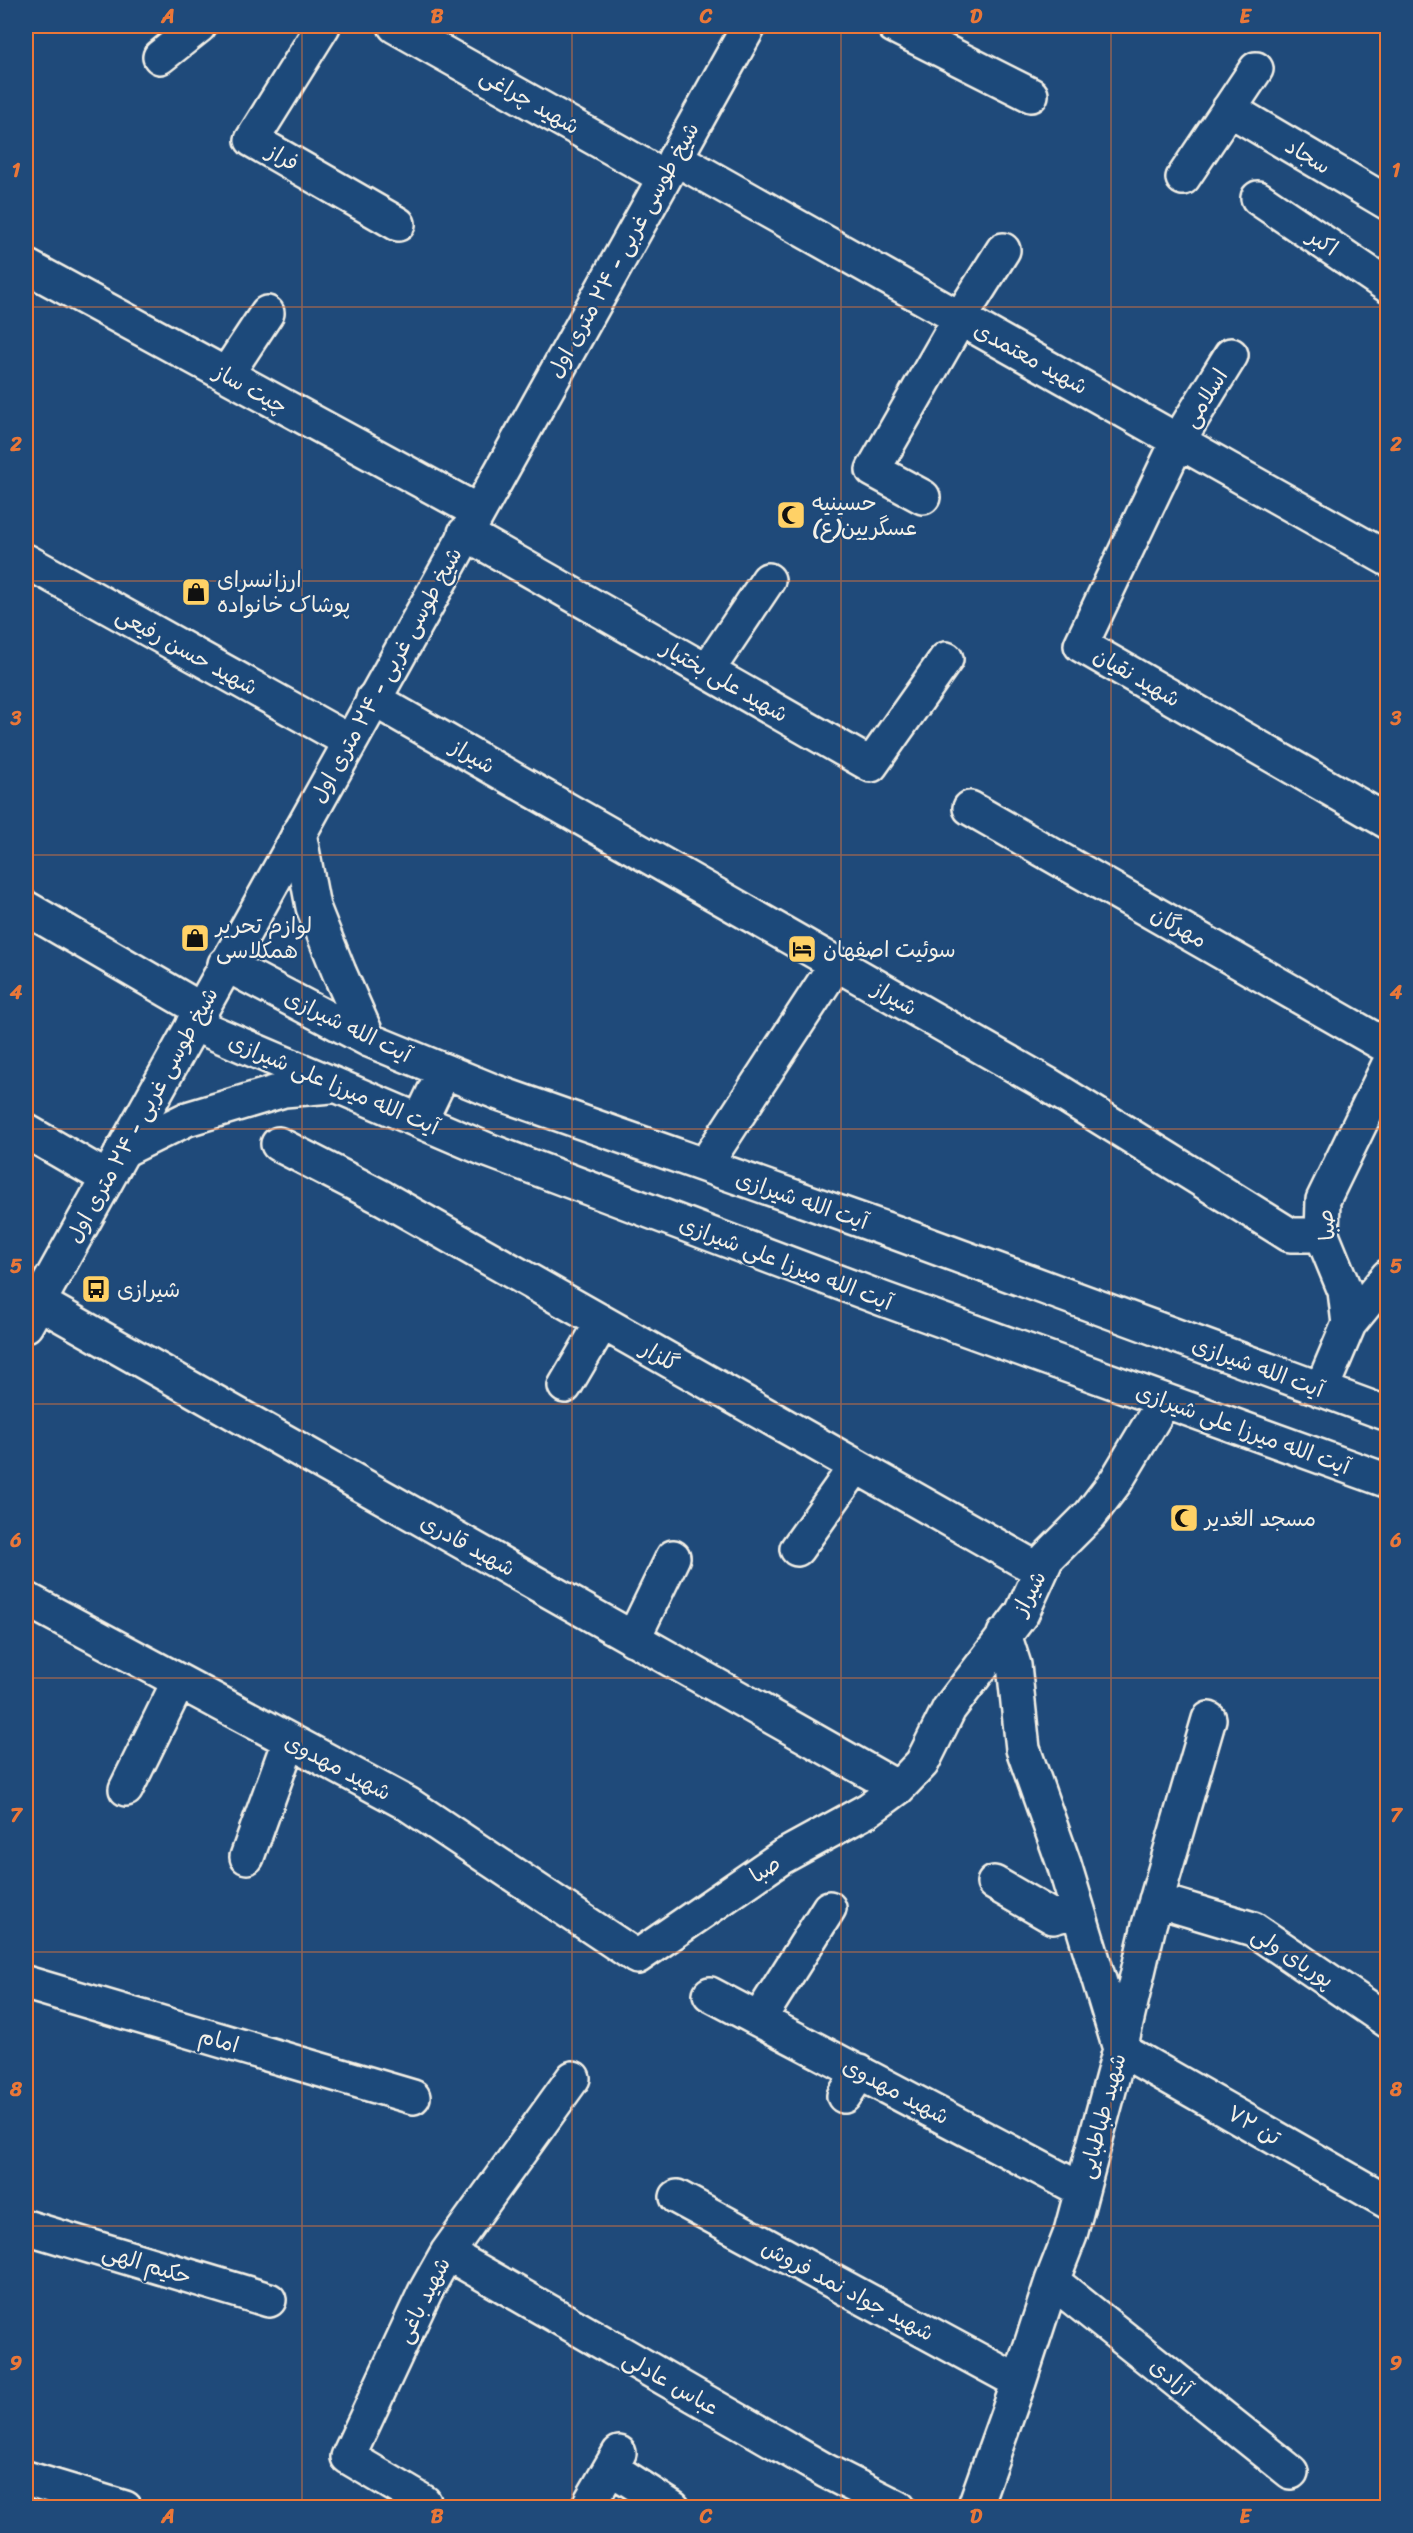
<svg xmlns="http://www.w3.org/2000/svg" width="1413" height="2533" viewBox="0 0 1413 2533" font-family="Sriracha,'Playpen Sans Arabic',sans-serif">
  <rect width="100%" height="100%" fill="#1f4a7a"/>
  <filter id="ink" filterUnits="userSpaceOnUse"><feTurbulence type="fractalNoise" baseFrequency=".0167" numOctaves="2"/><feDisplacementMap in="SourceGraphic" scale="12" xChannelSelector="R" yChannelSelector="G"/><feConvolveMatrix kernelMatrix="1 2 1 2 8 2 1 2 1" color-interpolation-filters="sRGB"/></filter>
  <g filter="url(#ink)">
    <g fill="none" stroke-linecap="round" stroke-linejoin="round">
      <g stroke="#f4f1e8" stroke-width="38">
        <path id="minor" d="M323,26L252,140L398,224
          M395,26L664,177
          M894,26L1031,95
          M160,57L199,26
          M1229,109L1388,203
          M675,158L1388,559
          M1183,178L1256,69
          M1258,198L1388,286
          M26,266L477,511
          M1231,355L1178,441L1081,645L1388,822
          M226,375L267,313
          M923,497L873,470L960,318L1003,250
          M465,533L871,765L946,659
          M26,561L349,741
          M707,671L768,580
          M373,699L1047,1084L1290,1235H1322
          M970,808L1388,1047
          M299,833L313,907L339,972L369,1040
          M26,908L200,1009
          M225,964L369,1040L496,1092L894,1232L1388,1414
          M193,1024L485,1149L883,1299L1388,1481
          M420,1121L444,1071
          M26,1131L107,1178
          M278,1144L383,1198L1041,1571
          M122,1151L187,1119L284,1090L331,1086
          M705,1165L836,964
          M38,1302L898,1788
          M1349,1324L1388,1276
          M565,1386L602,1323
          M1321,1390L1349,1324L1345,1291L1322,1235L1323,1200L1388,1066
          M797,1549L856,1466
          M26,1599L408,1804L637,1957L782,1857L868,1810L898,1788L922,1763L949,1709L1022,1613L1047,1558L1090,1515L1116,1481L1164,1401
          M1004,1634L1014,1665L1023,1749L1064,1864L1120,2049L1388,2202
          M633,1639L673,1557
          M126,1789L179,1681
          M247,1857L289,1741
          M994,1883L1053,1917L1078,1910
          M1156,1900L1253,1929L1388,2021
          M26,1983L413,2097
          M710,1994L1082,2190
          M759,2019L829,1908
          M844,2096L860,2072
          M677,2197L1019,2382
          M26,2227L269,2300
          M447,2253L826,2471L899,2508
          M1052,2281L1291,2472
          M611,2468L673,2508
          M26,2478L125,2508
          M420,2508L424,2502L348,2457L425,2292L447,2253L573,2078
          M587,2508L619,2453
          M974,2508L1019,2382L1052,2281L1070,2235L1120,2049L1149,1925L1209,1719"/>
      </g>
      <g stroke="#f4f1e8" stroke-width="38">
        <path id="major" d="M26,1325L749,26"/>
      </g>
      <use href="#minor" stroke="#1f4a7a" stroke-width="33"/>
      <use href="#major" stroke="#1f4a7a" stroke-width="33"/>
    </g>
  </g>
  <path fill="none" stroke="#ea7738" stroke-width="1.5" stroke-opacity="0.55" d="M302,26V2508M572,26V2508M841,26V2508M1111,26V2508M26,307H1388M26,581H1388M26,855H1388M26,1129H1388M26,1404H1388M26,1678H1388M26,1952H1388M26,2226H1388"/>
  <defs>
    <g id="mosque-square" transform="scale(1.5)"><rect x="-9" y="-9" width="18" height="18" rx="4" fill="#ffd166" stroke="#1f4a7a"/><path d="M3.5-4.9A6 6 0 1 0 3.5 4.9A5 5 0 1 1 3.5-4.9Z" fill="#111"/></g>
    <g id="shop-square" transform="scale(1.5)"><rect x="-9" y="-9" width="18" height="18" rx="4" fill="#ffd166" stroke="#1f4a7a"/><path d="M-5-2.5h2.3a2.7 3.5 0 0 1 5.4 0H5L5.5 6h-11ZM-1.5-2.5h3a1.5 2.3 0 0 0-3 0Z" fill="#111"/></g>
    <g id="hotel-square" transform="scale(1.5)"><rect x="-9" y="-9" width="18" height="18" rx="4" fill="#ffd166" stroke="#1f4a7a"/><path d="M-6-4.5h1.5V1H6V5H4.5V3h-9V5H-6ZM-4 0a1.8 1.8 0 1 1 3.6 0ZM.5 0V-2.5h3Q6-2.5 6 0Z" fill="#111"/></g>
    <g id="bus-square" transform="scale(1.5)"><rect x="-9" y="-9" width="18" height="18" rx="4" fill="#ffd166" stroke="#1f4a7a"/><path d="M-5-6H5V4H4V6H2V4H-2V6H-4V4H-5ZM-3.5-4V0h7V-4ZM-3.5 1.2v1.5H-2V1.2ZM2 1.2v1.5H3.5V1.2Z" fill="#111"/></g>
  </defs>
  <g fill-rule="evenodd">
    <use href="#mosque-square" x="791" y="515"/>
    <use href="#shop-square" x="196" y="592"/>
    <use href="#shop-square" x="195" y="938"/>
    <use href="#hotel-square" x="802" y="949"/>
    <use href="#bus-square" x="96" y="1289"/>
    <use href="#mosque-square" x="1184" y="1518"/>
  </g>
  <g text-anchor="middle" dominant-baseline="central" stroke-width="4.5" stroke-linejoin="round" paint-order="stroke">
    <g font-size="22" fill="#f4f1e8" stroke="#1f4a7a">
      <text transform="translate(530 101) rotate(30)">شهید چراغی</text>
      <text transform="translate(1308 156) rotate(31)">سجاد</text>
      <text transform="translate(283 157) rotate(30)">فراز</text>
      <text transform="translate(1323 242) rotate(34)">اکبر</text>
      <text transform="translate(623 250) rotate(-61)">شیخ طوسی غربی - ۲۴ متری اول</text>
      <text transform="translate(1031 358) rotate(29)">شهید معتمدی</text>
      <text transform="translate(251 389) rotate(29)">چیت ساز</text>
      <text transform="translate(1205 398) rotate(-58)">اسلامی</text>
      <text transform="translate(187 651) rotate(29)">شهید حسن رفیعی</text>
      <text transform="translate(386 675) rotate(-61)">شیخ طوسی غربی - ۲۴ متری اول</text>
      <text transform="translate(1137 677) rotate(30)">شهید نقیان</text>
      <text transform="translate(725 681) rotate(30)">شهید علی بختیار</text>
      <text transform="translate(473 756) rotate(30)">شیراز</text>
      <text transform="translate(1179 927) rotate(30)">مهرگان</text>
      <text transform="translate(895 998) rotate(30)">شیراز</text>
      <text transform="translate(348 1026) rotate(26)">آیت الله شیرازی</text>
      <text transform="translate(334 1084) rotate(23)">آیت الله میرزا علی شیرازی</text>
      <text transform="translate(142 1115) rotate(-61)">شیخ طوسی غربی - ۲۴ متری اول</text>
      <text transform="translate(802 1200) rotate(19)">آیت الله شیرازی</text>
      <text transform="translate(1326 1225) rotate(-96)">صبا</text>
      <text transform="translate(786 1263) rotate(21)">آیت الله میرزا علی شیرازی</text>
      <text transform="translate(660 1356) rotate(30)">گلزار</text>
      <text transform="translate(1258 1367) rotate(20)">آیت الله شیرازی</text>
      <text transform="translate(1243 1429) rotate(20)">آیت الله میرزا علی شیرازی</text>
      <text transform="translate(468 1545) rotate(29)">شهید قادری</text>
      <text transform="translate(1029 1593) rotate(-62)">شیراز</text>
      <text transform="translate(338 1767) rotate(28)">شهید مهدوی</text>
      <text transform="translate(765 1869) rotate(-33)">صبا</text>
      <text transform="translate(1293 1957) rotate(33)">پوریای ولی</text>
      <text transform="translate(219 2040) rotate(16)">امام</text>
      <text transform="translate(896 2091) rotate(28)">شهید مهدوی</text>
      <text transform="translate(1102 2116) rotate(-75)">شهید طباطبایی</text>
      <text transform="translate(1254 2125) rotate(30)">۷۲ تن</text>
      <text transform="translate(147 2264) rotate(17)">حکیم الهی</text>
      <text transform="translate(848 2290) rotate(28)">شهید جواد نمد فروش</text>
      <text transform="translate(423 2300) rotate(-63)">شهید باغی</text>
      <text transform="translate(1171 2377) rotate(39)">آزادی</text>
      <text transform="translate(671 2383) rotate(30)">عباس عادلی</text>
    </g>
    <g font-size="22" fill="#f4f1e8" stroke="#1f4a7a" text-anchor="start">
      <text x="812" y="502">حسینیه<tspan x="812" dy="25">عسگریین(ع)</tspan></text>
      <text x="217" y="579">ارزانسرای<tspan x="217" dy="25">پوشاک خانواده</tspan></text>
      <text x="216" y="925">لوازم تحریر<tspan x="216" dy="25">همکلاسی</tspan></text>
      <text x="823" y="949">سوئیت اصفهان</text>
      <text x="117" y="1289">شیرازی</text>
      <text x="1205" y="1518">مسجد الغدیر</text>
    </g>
  </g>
  <rect width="1413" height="2533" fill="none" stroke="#1f4a7a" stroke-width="66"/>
  <rect x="33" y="33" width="1347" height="2467" fill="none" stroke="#ea7738" stroke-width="2"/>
  <g font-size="20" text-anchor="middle" font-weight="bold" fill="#ea7738">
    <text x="168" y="23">A</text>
    <text x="437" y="23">B</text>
    <text x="706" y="23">C</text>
    <text x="976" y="23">D</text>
    <text x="1245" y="23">E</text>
    <text x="16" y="177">1</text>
    <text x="1396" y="177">1</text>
    <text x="16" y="451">2</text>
    <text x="1396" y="451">2</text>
    <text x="16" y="725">3</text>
    <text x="1396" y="725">3</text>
    <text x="16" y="999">4</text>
    <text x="1396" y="999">4</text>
    <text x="16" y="1273">5</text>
    <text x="1396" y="1273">5</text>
    <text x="16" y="1547">6</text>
    <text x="1396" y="1547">6</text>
    <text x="16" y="1822">7</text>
    <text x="1396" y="1822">7</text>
    <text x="16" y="2096">8</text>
    <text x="1396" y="2096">8</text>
    <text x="16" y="2370">9</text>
    <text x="1396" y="2370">9</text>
    <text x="168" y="2523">A</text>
    <text x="437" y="2523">B</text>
    <text x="706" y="2523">C</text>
    <text x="976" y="2523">D</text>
    <text x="1245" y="2523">E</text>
  </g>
</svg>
